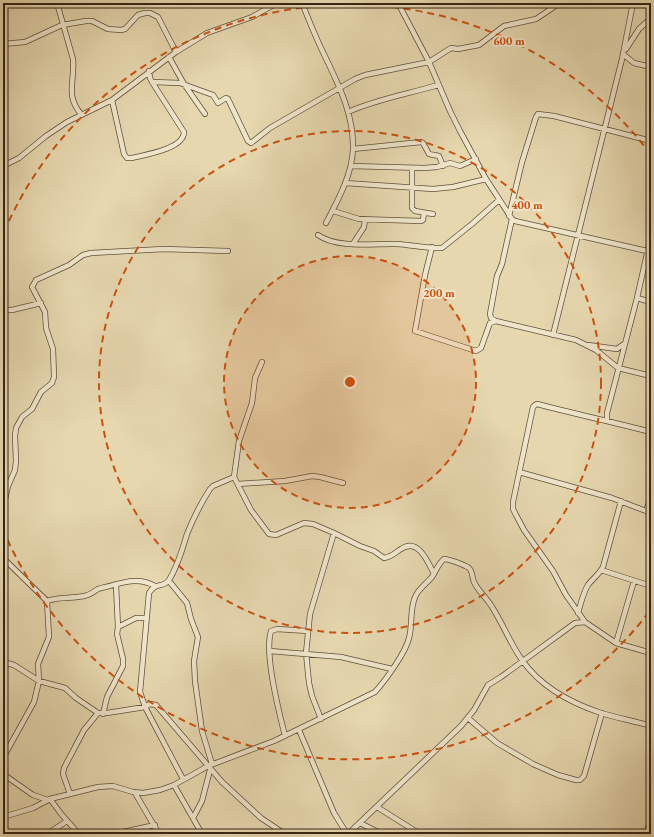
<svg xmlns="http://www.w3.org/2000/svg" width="654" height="837" viewBox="0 0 654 837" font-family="'EB Garamond',serif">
  <rect width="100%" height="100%" fill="#e6d7af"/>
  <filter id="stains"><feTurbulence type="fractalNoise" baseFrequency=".005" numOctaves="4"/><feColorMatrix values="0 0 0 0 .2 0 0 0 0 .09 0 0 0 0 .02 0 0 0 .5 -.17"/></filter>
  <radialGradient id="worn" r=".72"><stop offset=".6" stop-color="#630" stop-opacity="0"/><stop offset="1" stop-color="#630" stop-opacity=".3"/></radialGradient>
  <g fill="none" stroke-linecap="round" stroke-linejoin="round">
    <g stroke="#60513d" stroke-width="6">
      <path id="minor" d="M57,3L73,59C75,82 65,95 81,114
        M302,3C308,18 314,33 321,48C336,80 354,112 353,149C352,175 338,200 326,223
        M398,3L429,62L450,111L460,131L486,179L512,219L515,221L647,251
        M3,44L25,42L62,25L86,21H92L108,29L121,30L125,29L138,15L145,13H150L158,17L176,52
        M626,49L639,29L651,18
        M623,54L634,63L651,67
        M169,57L184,84L205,114
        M149,71L150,78L152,82L180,83L213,95L218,103L226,98L228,99L248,141L251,143L270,128L355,79L365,75L429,62L451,48L458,49L479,45L504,26L536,19L560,3
        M112,100L124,154L127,158H132C144,155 184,149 184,132L152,82
        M348,112C377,99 408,94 438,85
        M353,149L421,142L423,143L429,154L439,156L443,166
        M3,166L19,158L46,136L67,122L112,100L176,52L207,33L252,17L277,3
        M351,166L424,168L437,167L450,163L460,166L476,159
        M412,168V208L415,211L433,214
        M345,183L433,189L453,187L486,179
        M333,211L359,219L421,221L423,220L424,213
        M509,216L522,162L536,117L538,114L554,116L651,141
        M512,219L502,264L497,276L490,314L491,318L496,321L576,340L596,350L618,368L651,376
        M318,235C338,249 374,243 398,244C411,245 430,249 442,248L472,224L499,200
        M353,244L364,227L365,219
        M432,247L425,275L415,331L476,351L481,348L490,323L496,321
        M637,298L651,302
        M3,310H12L41,303
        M553,335L622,59L633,3
        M588,345L617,349L624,344
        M607,420V413L637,298L651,236
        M651,432C613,422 575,414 537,404L535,405L533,407L513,502V509L516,515L524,530L553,571L566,595L585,622L616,643L651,653
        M519,472L612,498L646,511L651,515
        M234,477L251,510L269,534L276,535L304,523L313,524L334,533L360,546L374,551L384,558C391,557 395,553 401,549C418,537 428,562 434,574
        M238,484L285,481L312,476L320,477L343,483
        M3,508L8,486L15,470L16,461L15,436L16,428L22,417L32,409L41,392L52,383L54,377L53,349L46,328L45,312L32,287L36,280L69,265L83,255L91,253L164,249L228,251
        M646,511L651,497
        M3,558L47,601
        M601,570L651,586
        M169,581L187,603L191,619L198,637L194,661L195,681L202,731L212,764
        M116,585L118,627
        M578,613C581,603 583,593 588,585C593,578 598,576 603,567L621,501
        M616,643L634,581
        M270,651L341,657L392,669
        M3,662L14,665L39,681L65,688L76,698L98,713H107L145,707L150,704L156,705L222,782L261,818L285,834
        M103,714L107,697L123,666V659L117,634L118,627L136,618H146
        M468,718L497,743L533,764L558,775L576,780H580L584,776L602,713
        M321,719L312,696L309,683L306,653L310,614L334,533
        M299,730L334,813L347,834
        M285,736C279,712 264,654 271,631L277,629L308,631
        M3,758L34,702L39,681L38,664L49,637L47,601C59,596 72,599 84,596C90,595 93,592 98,589C102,587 108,587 113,585C128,581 141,578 155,586
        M3,774L33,795L48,800
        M183,779L145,707L140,692L149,593C155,582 164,588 169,580C178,566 182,550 187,534C193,519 201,503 210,489L213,486L234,477L239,441L252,403L255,378L262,362
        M174,785L202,834
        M135,793L159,834
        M70,794L63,774L64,768L84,730L98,713
        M50,799L62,815L79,834
        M377,807L420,834
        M3,817L33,808L50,799L98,787L113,786L133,792L143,793L160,790L174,785L208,766L274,741L375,692C385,681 406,652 409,638C413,624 409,608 416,595C420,588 427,583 432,577C436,571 438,564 444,559C449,559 465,565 469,568C473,572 472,578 474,582C478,591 487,598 492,607C503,624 510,643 522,660C540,686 571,703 601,713C617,718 635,721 651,726
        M193,818L202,801L210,770
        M360,823L382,834
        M47,834L67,821
        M114,834L155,825
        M348,834L461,726L474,710L488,685L501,677L575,623L585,622
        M646,834L651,818"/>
    </g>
    <use href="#minor" stroke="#efe5cb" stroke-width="4.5"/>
  </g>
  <circle cx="350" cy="382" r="126" fill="#cd510e" fill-opacity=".12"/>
  <g fill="none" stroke="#cd510e" stroke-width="2" stroke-dasharray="7 5">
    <circle cx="350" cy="382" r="126"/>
    <circle cx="350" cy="382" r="251"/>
    <path d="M649 612A377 377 0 0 1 4 532M4 232A377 377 0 0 1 649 152"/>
  </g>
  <circle cx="350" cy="382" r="6" fill="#cd510e" stroke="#efe5cb" stroke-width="2"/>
  <g font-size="12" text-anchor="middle" font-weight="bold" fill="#cd510e" stroke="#efe5cb" stroke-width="4" stroke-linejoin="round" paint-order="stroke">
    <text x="509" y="45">600 m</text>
    <text x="527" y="209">400 m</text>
    <text x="439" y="297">200 m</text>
  </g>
  <rect width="654" height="837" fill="none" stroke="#e6d7af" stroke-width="16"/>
  <rect x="4" y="4" width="646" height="829" fill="none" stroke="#342417" stroke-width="2"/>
  <rect x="8" y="8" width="638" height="821" fill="none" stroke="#342417"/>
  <rect width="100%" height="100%" filter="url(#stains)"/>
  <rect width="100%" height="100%" fill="url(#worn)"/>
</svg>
